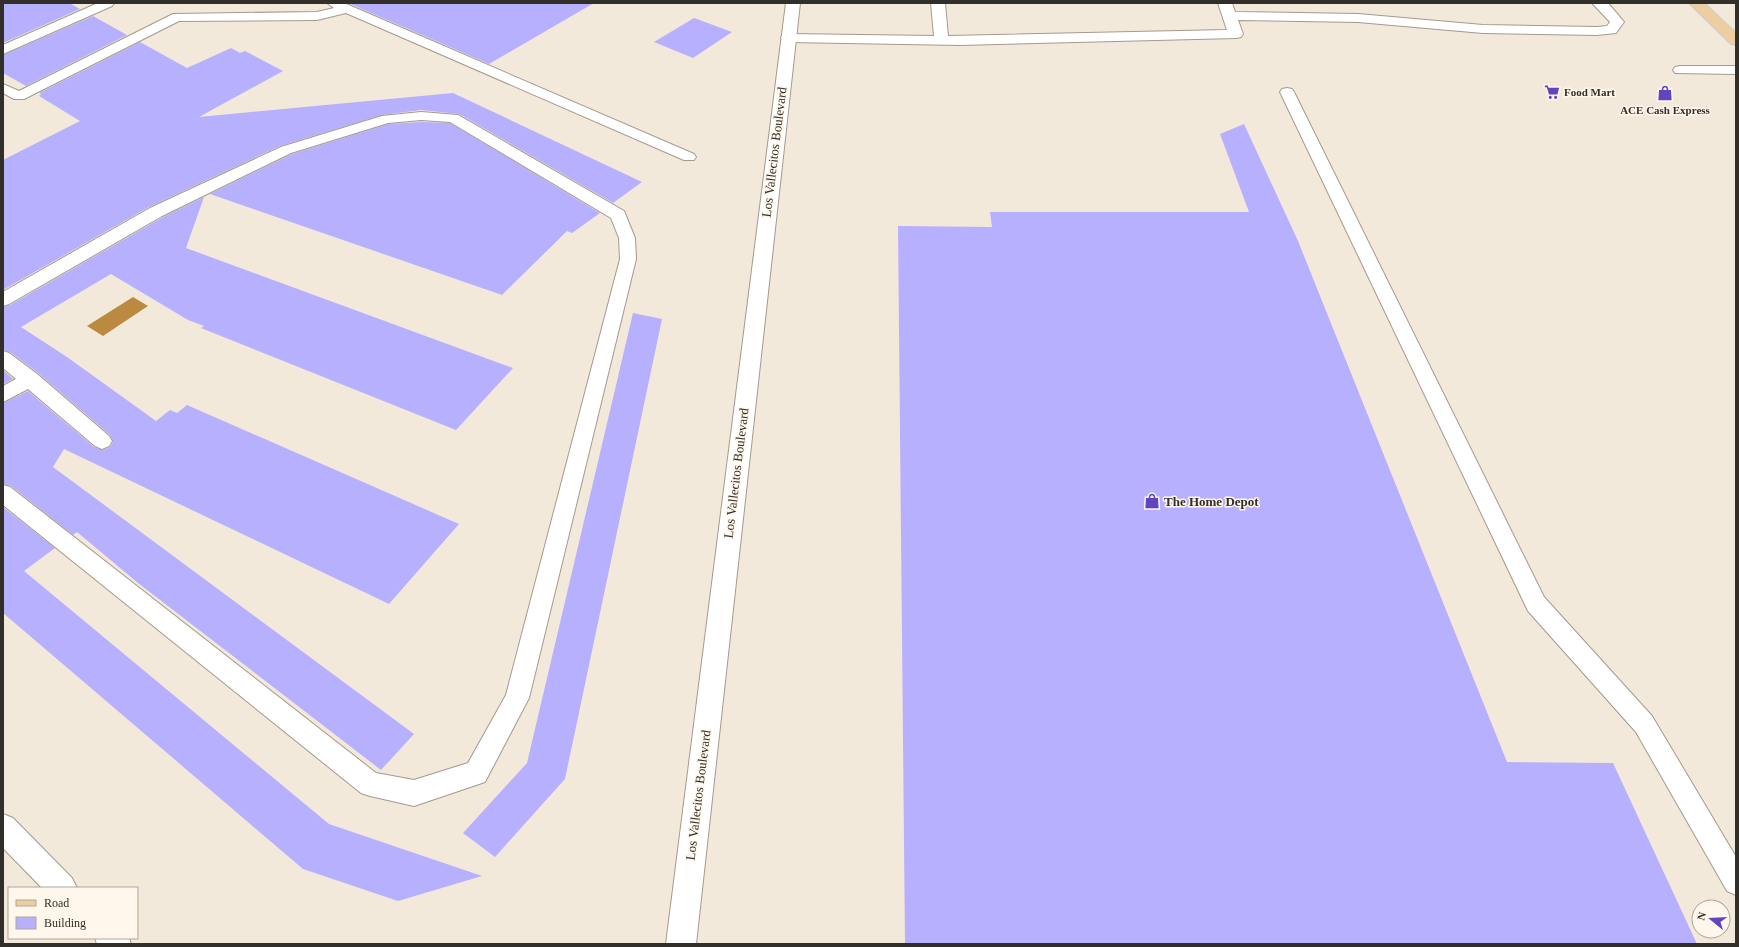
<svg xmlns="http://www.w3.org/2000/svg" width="1739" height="947" viewBox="0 0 1739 947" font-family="Georgia,serif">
  <rect width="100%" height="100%" fill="#f3e9db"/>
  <path fill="#bb8a40" d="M133,297L148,306L103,336L87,326Z"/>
  <path fill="#b7b0fe" d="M3,3H69L80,9L3,43Z
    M348,3H594L489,64Z
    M93,16L127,35L26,86L3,73V55Z
    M694,18L732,32L693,58L654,42Z
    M140,42L187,68L231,48L240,53L245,51L283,71L199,117L453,93L642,182L613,203L459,114L421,110L382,115L280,146L149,207L3,290V160L80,121L39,96L41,94L39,93Z
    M421,122L450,123L600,213L572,233L567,231L502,295L210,194L292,154L388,124Z
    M1244,124L1298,241L1507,762L1613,763L1697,944H905L898,226L992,227L990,212H1249L1220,134Z
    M204,197L186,248L513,368L456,430L201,328L204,326L188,320L111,274L21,327L67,357L156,421L170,410L177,413L187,405L459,524L389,604L64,449L53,467L414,734L381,770L138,583L77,532L73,535L11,486L3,484V403L28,391L94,447L103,450L110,447L113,442L110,435L38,373L10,352L3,350V307L10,305L163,217Z
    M633,313L662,319L565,779L495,857L463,833L527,763Z
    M3,370L13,379L3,384Z
    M3,507L55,548L24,571L329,824L482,876L398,901L303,869L3,613Z"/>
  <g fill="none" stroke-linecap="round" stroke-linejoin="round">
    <g stroke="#a49a8d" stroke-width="2">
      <path id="service" d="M98,3H114L112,6L3,54V45Z
        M327,3H344L694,154L696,157L694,160H684L346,13L317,20L179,21L24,99H14L3,93V84L19,91L173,14L317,12L334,8Z
        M1680,66H1736V74L1675,73L1673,70L1675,67Z
        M1287,88L1292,89L1294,92L1544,597L1652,716L1736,857V895L1727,891L1636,732L1528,611L1280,92L1282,89Z
        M421,112L458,115L624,211L635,238L636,259L529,698L485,782L414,806L370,796L361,793L3,505V485L10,487L376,773L414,780L468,763L506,695L620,259L619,238L611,218L450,122L421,120L388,123L291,153L162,216L9,304L3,306V292L150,208L281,147L382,116Z
        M3,351L9,353L37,374L109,436L112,441L109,446L102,449L95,446L28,389L3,402V386L16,379L3,368Z"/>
    </g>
    <g stroke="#a49a8d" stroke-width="2">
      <path id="minor" d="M931,3H945L948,36L1227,30L1218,3H1232L1235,12L1358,14L1483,25L1597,27L1607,26L1610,22L1592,3H1608L1624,22L1616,33L1597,35L1483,33L1358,22L1238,20L1243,34L1241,37L1236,38L960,45L788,42L783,41L781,38L783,35L788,34L934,36Z"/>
    </g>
    <g stroke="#a49a8d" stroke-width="2">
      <path id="tertiary" d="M786,3H800L696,944H666Z"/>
    </g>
    <g stroke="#a49a8d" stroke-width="2">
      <path id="secondary" d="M3,814L13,818L72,878L77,888H42L3,848Z
        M95,938H129L131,944H97Z"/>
    </g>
    <g stroke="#cecdcc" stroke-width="2">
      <path id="primary" d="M1689,3H1704L1736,33V45L1731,44Z"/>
    </g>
    <use href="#service" fill="#fff" fill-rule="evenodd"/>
    <use href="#minor" fill="#fff" fill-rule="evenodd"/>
    <use href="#tertiary" fill="#fff" fill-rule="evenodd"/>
    <use href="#secondary" fill="#fff" fill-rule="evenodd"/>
    <use href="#primary" fill="#edcea0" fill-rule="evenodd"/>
  </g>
  <defs>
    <g id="supermarket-bare" transform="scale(1.2)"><path d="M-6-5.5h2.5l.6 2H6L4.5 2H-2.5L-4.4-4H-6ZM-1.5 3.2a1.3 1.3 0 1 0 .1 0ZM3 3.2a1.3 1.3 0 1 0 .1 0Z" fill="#5f45be" stroke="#fff7eb" stroke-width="2.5" paint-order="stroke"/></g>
    <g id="shop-bare" transform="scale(1.2)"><path d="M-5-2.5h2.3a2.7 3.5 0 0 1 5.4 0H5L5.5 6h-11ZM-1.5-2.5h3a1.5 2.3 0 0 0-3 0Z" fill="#5f45be" stroke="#fff7eb" stroke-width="2.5" paint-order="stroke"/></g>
  </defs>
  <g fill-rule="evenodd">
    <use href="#supermarket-bare" x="1552" y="92"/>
    <use href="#shop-bare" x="1665" y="93"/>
    <use href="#shop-bare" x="1152" y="501"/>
  </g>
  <g text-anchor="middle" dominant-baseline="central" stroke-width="3" stroke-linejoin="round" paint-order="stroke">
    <g font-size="11" font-weight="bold" fill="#322e29" stroke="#fff7eb" text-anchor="start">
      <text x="1564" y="92">Food Mart</text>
      <text x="1665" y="110" text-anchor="middle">ACE Cash Express</text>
    </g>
    <g font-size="13" fill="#322e29" stroke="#fff7eb">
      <text transform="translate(774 152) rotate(-83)">Los Vallecitos Boulevard</text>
      <text transform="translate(736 473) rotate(-83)">Los Vallecitos Boulevard</text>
      <text transform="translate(698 795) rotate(-83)">Los Vallecitos Boulevard</text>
    </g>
    <g font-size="13" font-weight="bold" fill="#322e29" stroke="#fff7eb" text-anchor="start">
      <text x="1164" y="501">The Home Depot</text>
    </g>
  </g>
  <rect width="1739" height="947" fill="none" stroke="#322e29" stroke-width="8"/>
  <rect x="8" y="887" width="130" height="52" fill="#fff7eb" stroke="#ada79d"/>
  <rect x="16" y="900" width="20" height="6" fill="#edcea0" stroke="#ada79d"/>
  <text x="44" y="907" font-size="12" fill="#322e29">Road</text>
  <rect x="16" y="917" width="20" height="12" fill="#b7b0fe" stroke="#ada79d"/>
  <text x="44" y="927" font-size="12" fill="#322e29">Building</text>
  <g transform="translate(1711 919) rotate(288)"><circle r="19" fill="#fff7eb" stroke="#ada79d"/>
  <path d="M0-3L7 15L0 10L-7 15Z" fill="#5f45be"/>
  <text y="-6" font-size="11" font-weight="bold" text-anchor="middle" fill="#322e29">N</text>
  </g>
</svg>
